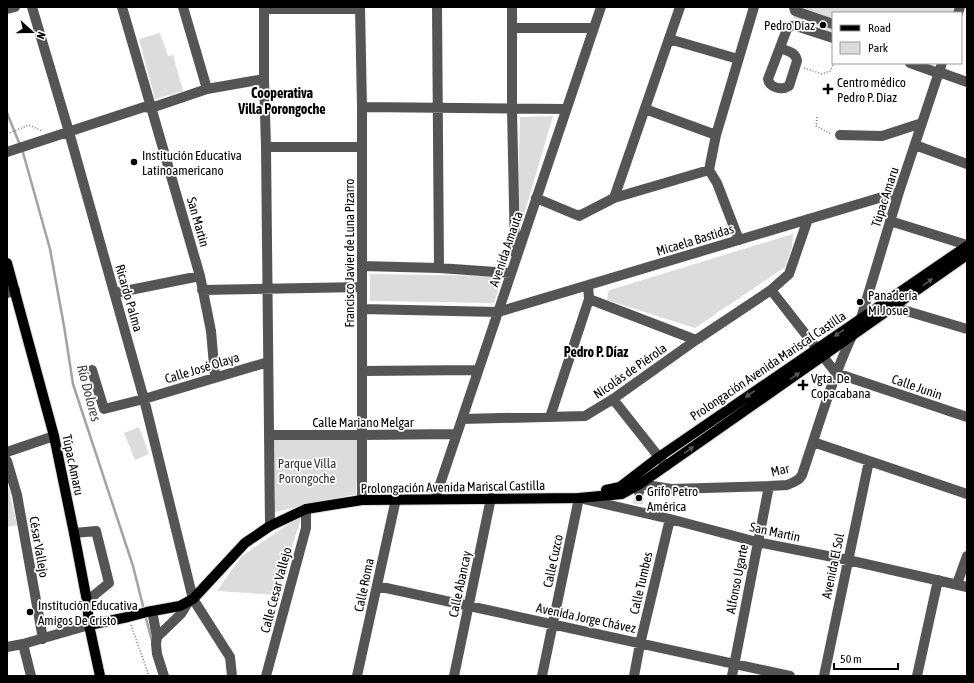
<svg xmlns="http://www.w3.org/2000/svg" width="974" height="683" viewBox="0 0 974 683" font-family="'Asap Condensed',sans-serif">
  <rect width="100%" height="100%" fill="#fff"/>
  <path fill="#dcdcdc" d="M797,7H954L952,13H833V32L793,18Z
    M160,33L168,56L173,55L183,91L155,99L139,39Z
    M553,116L524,215L517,213L520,117Z
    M793,234L792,247L785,267L695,328L607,300L608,293L610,290Z
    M370,274L503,276L494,303L370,301Z
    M139,427L149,454L135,460L124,433Z
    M360,437L356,494L275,512L274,438Z
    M7,482L17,525L7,527Z
    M302,515L277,595L217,591L242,556Z"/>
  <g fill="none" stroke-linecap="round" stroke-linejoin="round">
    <path stroke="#a3a3a3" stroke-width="2.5" d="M7,113L20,145
      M22,149L50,249L64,326L73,384L133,566L144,610
      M145,615L152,641"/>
    <path stroke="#d9d9d9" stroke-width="10" stroke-dasharray="10 5" stroke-linecap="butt" d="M638,504L639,492"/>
    <g stroke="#dbdbdb" stroke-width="12">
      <path id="major" d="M7,263L54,436L74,533L87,601L89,625L100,676
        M606,490L620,487L659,457L967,246
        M89,625L128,617L147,612L180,606L193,599L245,543L270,526L306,509L362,500L579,498L622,494L640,484L967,255"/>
    </g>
    <path stroke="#777" stroke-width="1.5" stroke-dasharray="1 2" stroke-linecap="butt" d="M804,68L822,74L830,71L833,65
      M817,117L816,126L831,134
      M7,134L29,125L42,131
      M131,625L149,676"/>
    <path stroke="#555" stroke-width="10" d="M32,7L69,132L144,399L193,599L230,657L232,676
      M122,7L200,276L211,331L215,377
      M183,7L207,89
      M264,7V79L266,147L270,526
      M360,7L362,107V500
      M437,7L439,268
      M512,7V109L515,253
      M794,7L795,11L833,24
      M7,9L15,7
      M264,9H360
      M958,13L960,7
      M512,28H594
      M669,39L738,59
      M780,48C787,51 796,52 797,61L789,86C781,91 769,87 768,79L787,29C790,26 792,25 796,26L833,38
      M910,63L938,73
      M939,72L967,82
      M362,107L566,109
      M645,109L716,135
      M840,135L882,136L922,123
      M915,145L967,164
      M266,147H362
      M7,152L144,107L151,108L207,89L264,79
      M709,170L716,135L754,7
      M536,198L579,216L614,198L709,170L717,183L739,240
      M614,198L680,7
      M808,219L789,274L771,290L836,373
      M890,221L967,245
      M362,266L439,268L511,273
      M202,290L362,287
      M7,293L15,290
      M115,293L200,276
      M589,299L696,340
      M889,301L893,307L967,329
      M362,309L498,312L899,192
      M92,370L104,409L144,399L268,362
      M362,371L478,370
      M836,373L967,417
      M613,399L666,466
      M550,417L589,299L588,285
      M462,419L585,416L613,399L696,340L771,290
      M269,435H362L457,434
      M813,442L967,494
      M7,452L54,436
      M7,461L17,495L43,639
      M639,492L640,484L671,489L769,486L787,485L794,482L799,479L802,475C820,422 835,367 861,318L899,192L942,63
      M435,499L601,7
      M74,533L96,531L109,583L87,601
      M957,584L967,556
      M377,586L790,676
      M152,611L157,637L156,644L157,654L164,676
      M157,637L181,614L189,601
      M23,644L31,676
      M7,647L23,644L89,625
      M266,676L306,528V509
      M357,676L396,499
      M454,676L491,498
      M542,676L579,498L670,519L757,542L848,560L967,587
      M634,676L640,644L670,519
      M732,676L769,486
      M824,676L869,461
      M917,676L938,580"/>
    <use href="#major" stroke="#000" stroke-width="10"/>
  </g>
  <defs><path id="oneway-solid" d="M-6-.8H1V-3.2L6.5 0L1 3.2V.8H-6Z"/></defs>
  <g fill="#595959">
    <use href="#oneway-solid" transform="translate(928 282) rotate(-35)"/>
    <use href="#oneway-solid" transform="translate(839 333) rotate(146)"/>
    <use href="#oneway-solid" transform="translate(795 376) rotate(-35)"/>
    <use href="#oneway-solid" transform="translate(750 394) rotate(145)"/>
    <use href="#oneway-solid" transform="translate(689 450) rotate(-35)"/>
  </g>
  <g fill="#000" stroke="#fff" stroke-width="1.5">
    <circle cx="823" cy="25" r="4"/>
    <path d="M826 83h4v4h4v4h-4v4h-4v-4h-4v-4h4z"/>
    <circle cx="134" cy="162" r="4"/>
    <circle cx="860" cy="302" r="4"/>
    <path d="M801 379h4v4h4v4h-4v4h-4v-4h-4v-4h4z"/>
    <circle cx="639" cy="498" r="4"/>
    <circle cx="30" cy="612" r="4"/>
  </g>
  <g text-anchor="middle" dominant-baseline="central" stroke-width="3.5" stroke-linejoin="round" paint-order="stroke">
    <g font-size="13" fill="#000" stroke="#fff" text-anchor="start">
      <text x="815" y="25" text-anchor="end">Pedro Díaz</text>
      <text x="837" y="82">Centro médico<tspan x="837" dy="15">Pedro P. Díaz</tspan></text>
      <text x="142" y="155">Institución Educativa<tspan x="142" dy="15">Latinoamericano</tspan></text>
      <text x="868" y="295">Panadería<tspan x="868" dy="15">Mi Josue</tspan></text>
      <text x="811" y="378">Vgta. De<tspan x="811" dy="15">Copacabana</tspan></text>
      <text x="647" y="491">Grifo Petro<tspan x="647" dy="15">América</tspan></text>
      <text x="38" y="605">Institución Educativa<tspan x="38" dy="15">Amigos De Cristo</tspan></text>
    </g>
    <g font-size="13" fill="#000" stroke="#fff">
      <text transform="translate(885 197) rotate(-72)">Túpac Amaru</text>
      <text transform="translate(198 222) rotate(74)">San Martin</text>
      <text transform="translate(695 240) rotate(-17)">Micaela Bastidas</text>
      <text transform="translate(506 249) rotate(-71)">Avenida Amauta</text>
      <text transform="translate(349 253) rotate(-90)">Francisco Javier de Luna Pizarro</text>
      <text transform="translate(129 298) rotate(74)">Ricardo Palma</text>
      <text transform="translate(768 366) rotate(-34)">Prolongación Avenida Mariscal Castilla</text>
      <text transform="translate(202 368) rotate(-17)">Calle José Olaya</text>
      <text transform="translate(630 371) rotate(-35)">Nicolás de Piérola</text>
      <text transform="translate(917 387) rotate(19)">Calle Junin</text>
      <text x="363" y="422">Calle Mariano Melgar</text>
      <text transform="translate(73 465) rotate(78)">Túpac Amaru</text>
      <text transform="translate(780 470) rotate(-13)">Mar</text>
      <text transform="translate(453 487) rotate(-1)">Prolongación Avenida Mariscal Castilla</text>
      <text transform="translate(775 532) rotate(12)">San Martin</text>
      <text transform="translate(39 547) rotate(80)">César Vallejo</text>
      <text transform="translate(553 561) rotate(-78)">Calle Cuzco</text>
      <text transform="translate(833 566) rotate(-78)">Avenida El Sol</text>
      <text transform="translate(737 579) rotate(-79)">Alfonso Ugarte</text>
      <text transform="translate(641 583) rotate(-77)">Calle Tumbes</text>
      <text transform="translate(460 584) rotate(-78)">Calle Abancay</text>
      <text transform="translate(364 585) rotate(-78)">Calle Roma</text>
      <text transform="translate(276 590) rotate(-75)">Calle Cesar Vallejo</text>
      <text transform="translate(586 618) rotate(12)">Avenida Jorge Chávez</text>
    </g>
    <g font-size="13" fill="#333" stroke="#fff">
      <text x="307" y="463">Parque Villa<tspan x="307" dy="15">Porongoche</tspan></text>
    </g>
    <g font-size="14" font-weight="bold" fill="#000" stroke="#fff">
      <text x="282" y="93">Cooperativa<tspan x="282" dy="16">Villa Porongoche</tspan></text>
      <text x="596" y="352">Pedro P. Díaz</text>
    </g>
    <g font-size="14" font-style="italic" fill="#444" stroke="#fff">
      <text transform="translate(89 393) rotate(75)">Río Dolores</text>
    </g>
  </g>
  <rect width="974" height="683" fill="none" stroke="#000000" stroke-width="16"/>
  <rect x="832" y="12" width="130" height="52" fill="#ffffff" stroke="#999999"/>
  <rect x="840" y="25" width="20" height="6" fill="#000000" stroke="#999999"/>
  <text x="868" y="32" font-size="12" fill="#000000">Road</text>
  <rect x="840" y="42" width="20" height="12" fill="#dcdcdc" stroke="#999999"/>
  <text x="868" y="52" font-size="12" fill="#000000">Park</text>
  <g transform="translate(32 32) rotate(111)" stroke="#ffffff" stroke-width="3" paint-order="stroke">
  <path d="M0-3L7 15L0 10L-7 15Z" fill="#000000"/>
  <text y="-6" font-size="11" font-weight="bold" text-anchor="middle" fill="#000000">N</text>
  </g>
  <path d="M834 663v6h64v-6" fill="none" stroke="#000000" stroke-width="2"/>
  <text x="840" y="663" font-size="12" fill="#000000" stroke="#ffffff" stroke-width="3" paint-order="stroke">50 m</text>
</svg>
